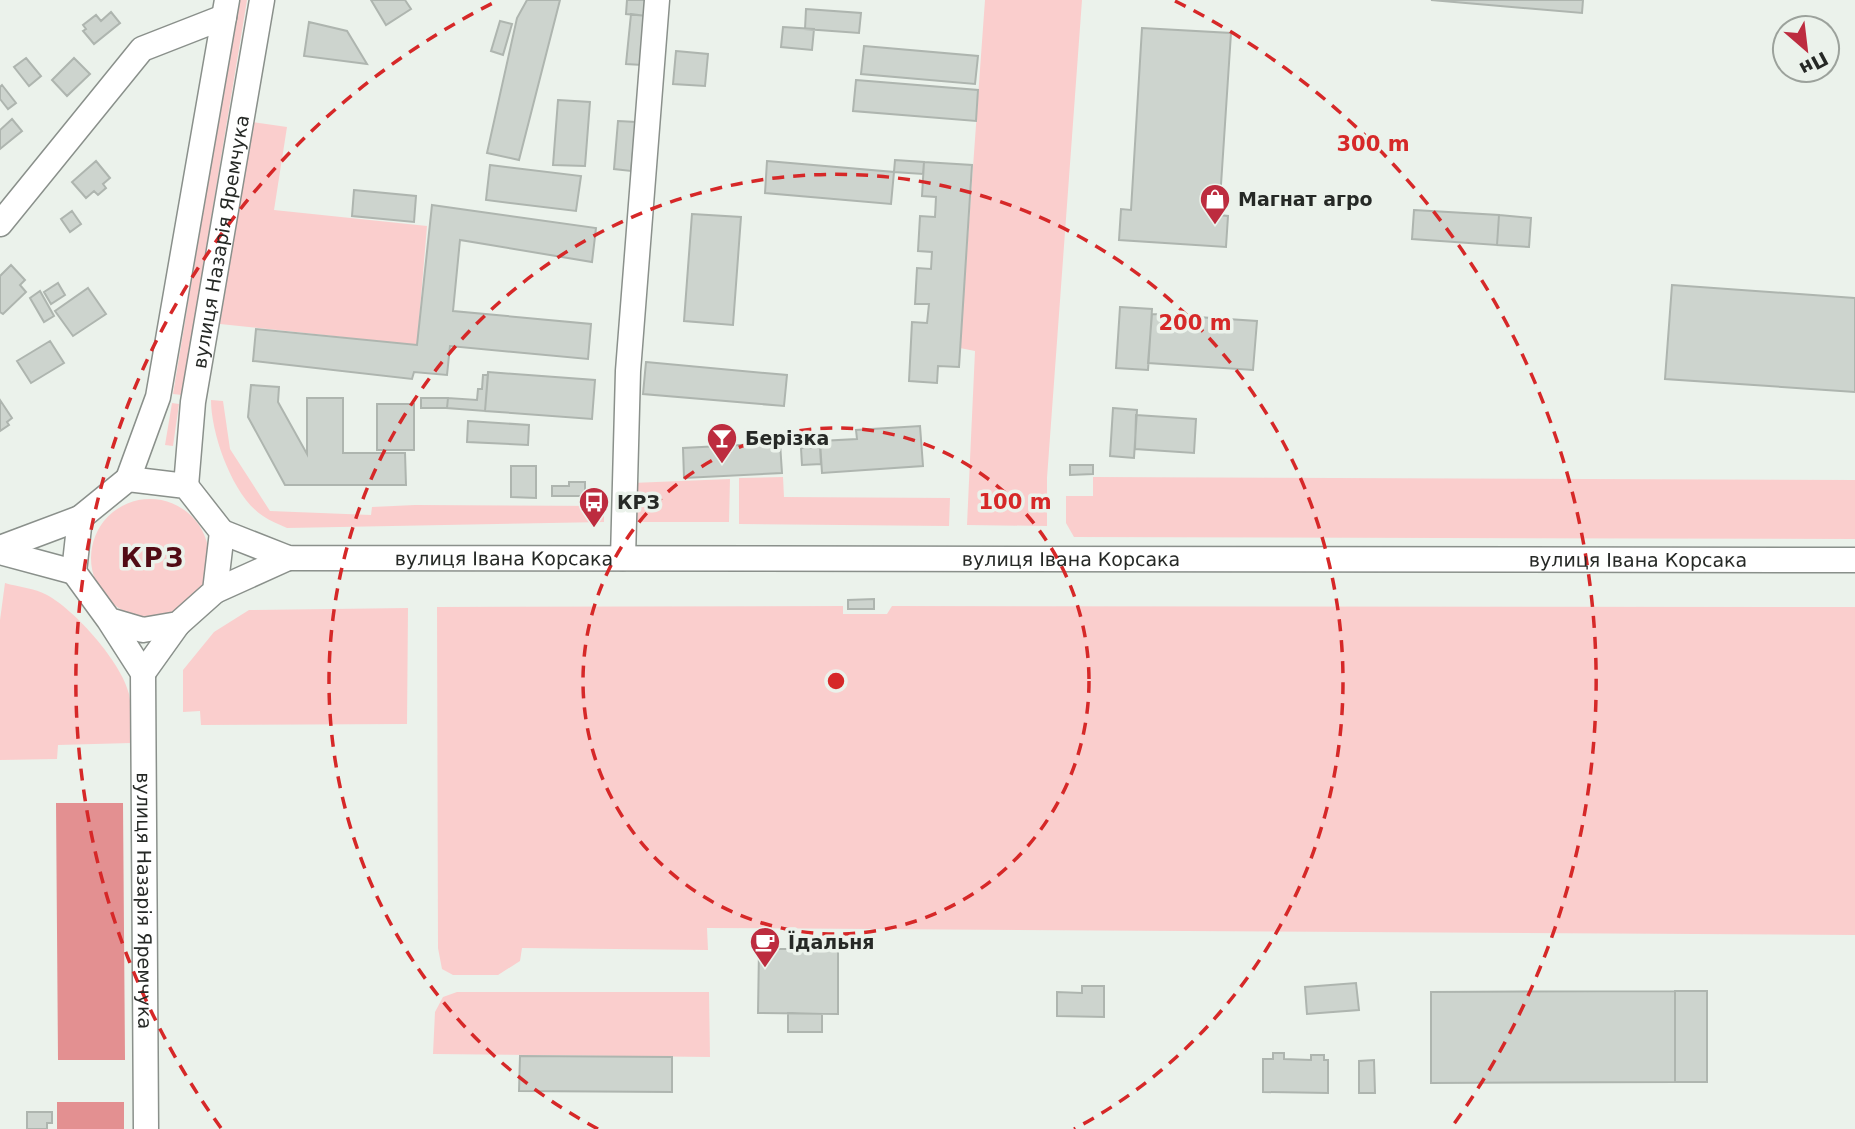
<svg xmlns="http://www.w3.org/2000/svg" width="1855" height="1129" viewBox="0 0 1855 1129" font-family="'DejaVu Sans',sans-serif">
  <rect width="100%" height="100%" fill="#ebf2eb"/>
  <path fill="#facecd" d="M238,0H247L182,395L173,394Z
    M985,0H1082L1047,478V526L967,525L975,351L960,348Z
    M252,122L287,127L274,210L427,226L417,345L220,324Z
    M211,400L223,401L230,449L270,511L371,515L372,507L415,505L604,506V522L287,528C279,524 270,521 263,516C233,497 211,434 211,400Z
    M172,403L179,404L173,446L165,445Z
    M783,477L784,497L950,498L949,526L739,524V478Z
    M1093,477L1855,480V539L1074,537L1066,523V496H1093Z
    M730,479L729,522H632V483Z
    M91 558a59 59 0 1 1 118 0a59 59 0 1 1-118 0Z
    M5,583C18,587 35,588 47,595C75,610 122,663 129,694C132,709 130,728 131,743L58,745L57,759L0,760V620Z
    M843,606V614H887L892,606L1855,607V935L707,928L708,950L522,948L520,961L498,975H453L442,969L438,948L437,607Z
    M408,608L407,724L201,725L200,711L183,712V670L214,632L249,610Z
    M457,992H709L710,1057L433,1054L435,1012L443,997Z"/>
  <path fill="#e39091" d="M56,803H123L125,1060H58Z
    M57,1102H124V1129H57Z"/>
  <path fill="#cdd4ce" stroke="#aeb5af" stroke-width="2" d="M371,0H405L411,9L386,25Z
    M527,0H560L519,160L487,153L517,18Z
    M627,0H648L647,16L626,14Z
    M1431,0H1583L1582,13Z
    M806,9L861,13L859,33L805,29Z
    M111,12L120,23L94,44L83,31L86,29L83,25L96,15L101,21Z
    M631,14L647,16L642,65L626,64Z
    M500,21L512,24L503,55L491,51Z
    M309,22L347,31L367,64L304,56Z
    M783,27L814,29L812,50L781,47Z
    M1142,28L1231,33L1219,215L1228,216L1226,247L1119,240L1121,209L1131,210Z
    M864,46L978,56L975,84L861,74Z
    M676,51L708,54L705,86L673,84Z
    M26,58L41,76L29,86L14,67Z
    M74,58L90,74L67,96L52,80Z
    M856,80L978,90L976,121L853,111Z
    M2,85L16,103L8,109L0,99V87Z
    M558,100L590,102L585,166L553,165Z
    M12,119L22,131L0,149V130Z
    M618,121L636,122L631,171L614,169Z
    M895,160L924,162L923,174L894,172Z
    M96,161L110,178L103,184L106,188L98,195L94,191L86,198L72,182Z
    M767,161L894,172L891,204L765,193Z
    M924,162L972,165L959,367L938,366L937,383L909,381L912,322L927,323L929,304H915L917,268L931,269L932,252L918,251L920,216L935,217L936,197L922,196Z
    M490,165L581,176L576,211L486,200Z
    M354,190L416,196L414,222L352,216Z
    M432,205L596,228L592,262L460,240L453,311L591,324L588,359L450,346L447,375L414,372L412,379L253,361L256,329L417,345Z
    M1414,210L1499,215L1497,245L1412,239Z
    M72,211L81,224L70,232L61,219Z
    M692,214L741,217L733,325L684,321Z
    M1499,215L1531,218L1529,247L1497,245Z
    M11,265L25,280L20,285L26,292L3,314L0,312V276Z
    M58,283L65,295L51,304L44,292Z
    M1672,285L1855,298V392L1665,379Z
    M88,288L106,314L73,336L55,311Z
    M40,291L54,316L44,322L30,298Z
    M1120,307L1152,309L1148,370L1116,368Z
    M1152,314L1257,321L1253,370L1148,363Z
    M50,341L64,363L31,383L17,361Z
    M646,362L787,375L784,406L643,394Z
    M488,372L595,380L592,419L485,411Z
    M483,375H488L485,411L447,408L448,398L477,400L478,389H482Z
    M251,385L279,387L278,402L307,454V398H343V453H405L406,485H285L248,417Z
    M421,398H448L447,408H421Z
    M0,400L12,418L7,422L9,425L0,431Z
    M377,404H414V450H377Z
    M1113,408L1137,410L1134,458L1110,456Z
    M1136,415L1196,419L1194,453L1135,449Z
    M468,421L529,425L528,445L467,442Z
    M920,426L923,466L822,473L820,441L857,439L856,430Z
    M780,443L782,473L684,478L683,448Z
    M820,447L821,464L802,465L801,448Z
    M1070,465H1093V474L1070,475Z
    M511,466H536V498L511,497Z
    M569,482H585V496H552V486H569Z
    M874,599V609H848V600Z
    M759,949H838V1014L758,1013Z
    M1356,983L1359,1010L1307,1014L1305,987Z
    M1082,986H1104V1017L1057,1016V992L1082,993Z
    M1675,991H1707V1082H1675Z
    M1675,991V1082L1431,1083V992Z
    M788,1013L822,1014V1032H788Z
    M1273,1053H1284V1059L1311,1060V1055H1324V1060H1328V1093L1263,1092V1059H1273Z
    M520,1056L672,1057V1092L519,1091Z
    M1374,1060L1375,1093H1359V1061Z
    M27,1112H52V1123H47V1129H27Z"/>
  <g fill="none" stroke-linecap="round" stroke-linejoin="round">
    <g stroke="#8a908b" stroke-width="27">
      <g id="minor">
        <path d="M0,224L142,49L224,17"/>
        <path d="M128,479L158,397L227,0"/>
        <path id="s1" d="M186,486L193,402L262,0"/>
        <path id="s2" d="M222,532L288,558L1855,560"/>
        <path d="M0,548L80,518"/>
        <path d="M0,552L74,572"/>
        <path d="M623,558L628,371L657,0"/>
        <path d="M215,591L288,558"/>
        <path id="s3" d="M109,620L143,630L178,624L215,591L222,532L186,486L128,479L80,518L74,572L109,620L143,673L146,1129"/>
        <path d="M143,673L178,624"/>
      </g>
    </g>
    <use href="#minor" stroke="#fff" stroke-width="24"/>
  </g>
  <g fill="none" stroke="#d62828" stroke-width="3.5" stroke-dasharray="12 9">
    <circle cx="836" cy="681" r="253"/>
    <path d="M598 1129A507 507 0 1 1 1074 1129"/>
    <path d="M221 1128A760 760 0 0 1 497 1M1175 1A760 760 0 0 1 1451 1128"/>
  </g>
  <defs>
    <g id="shop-pin" transform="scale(1.575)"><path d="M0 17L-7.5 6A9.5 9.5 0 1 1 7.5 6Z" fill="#bd2c3f" stroke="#ebf2eb"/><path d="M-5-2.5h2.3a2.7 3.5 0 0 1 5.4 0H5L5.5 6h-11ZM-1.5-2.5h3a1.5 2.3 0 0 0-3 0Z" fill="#fff"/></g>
    <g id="bar-pin" transform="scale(1.575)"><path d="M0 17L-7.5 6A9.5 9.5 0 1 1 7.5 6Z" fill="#bd2c3f" stroke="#ebf2eb"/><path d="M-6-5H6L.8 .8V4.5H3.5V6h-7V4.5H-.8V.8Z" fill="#fff"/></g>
    <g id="bus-pin" transform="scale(1.575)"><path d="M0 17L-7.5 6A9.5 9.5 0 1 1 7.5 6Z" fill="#bd2c3f" stroke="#ebf2eb"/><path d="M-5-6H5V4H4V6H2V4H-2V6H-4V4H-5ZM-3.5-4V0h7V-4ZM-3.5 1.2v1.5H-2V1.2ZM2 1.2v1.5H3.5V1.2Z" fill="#fff"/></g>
    <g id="cafe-pin" transform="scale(1.575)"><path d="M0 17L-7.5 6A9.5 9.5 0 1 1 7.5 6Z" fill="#bd2c3f" stroke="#ebf2eb"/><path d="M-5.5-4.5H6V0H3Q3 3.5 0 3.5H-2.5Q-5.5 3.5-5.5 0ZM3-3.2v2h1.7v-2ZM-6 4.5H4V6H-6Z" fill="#fff"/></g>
  </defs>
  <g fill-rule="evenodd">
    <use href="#shop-pin" x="1215" y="199"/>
    <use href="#bar-pin" x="722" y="438"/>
    <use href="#bus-pin" x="594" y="502"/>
    <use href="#cafe-pin" x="765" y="942"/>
  </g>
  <g text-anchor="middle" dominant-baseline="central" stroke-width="7" stroke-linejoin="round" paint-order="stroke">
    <g font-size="19" font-weight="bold" fill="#262926" stroke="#ebf2eb" text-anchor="start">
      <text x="1238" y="199">Магнат агро</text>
      <text x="745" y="438">Берізка</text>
      <text x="617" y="502">КРЗ</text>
      <text x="788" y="942">Їдальня</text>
    </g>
    <g font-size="19" fill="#262926" stroke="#ebf2eb">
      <text stroke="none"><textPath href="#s1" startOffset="247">вулиця Назарія Яремчука</textPath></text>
      <text stroke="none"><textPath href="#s2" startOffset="287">вулиця Івана Корсака</textPath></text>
      <text stroke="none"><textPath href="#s2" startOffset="854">вулиця Івана Корсака</textPath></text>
      <text stroke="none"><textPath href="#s2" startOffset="1421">вулиця Івана Корсака</textPath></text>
      <text stroke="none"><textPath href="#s3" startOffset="763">вулиця Назарія Яремчука</textPath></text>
    </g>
    <g font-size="26" font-weight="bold" letter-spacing="2" fill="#510b15" stroke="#ebf2eb">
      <text x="153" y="558">КРЗ</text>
    </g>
  </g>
  <circle cx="836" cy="681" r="10" fill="#d62828" stroke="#ebf2eb" stroke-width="3.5"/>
  <g font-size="21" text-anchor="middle" font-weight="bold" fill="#d62828" stroke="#ebf2eb" stroke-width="7" stroke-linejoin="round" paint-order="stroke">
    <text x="1373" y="151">300 m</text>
    <text x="1195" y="330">200 m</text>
    <text x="1015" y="509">100 m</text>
  </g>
  <g transform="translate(1806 49) rotate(152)"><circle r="33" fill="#ebf2eb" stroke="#9ca29c" stroke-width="2"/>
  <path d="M0-5L12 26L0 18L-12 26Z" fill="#bd2c3f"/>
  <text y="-10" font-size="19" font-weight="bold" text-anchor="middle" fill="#262926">Пн</text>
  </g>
</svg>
